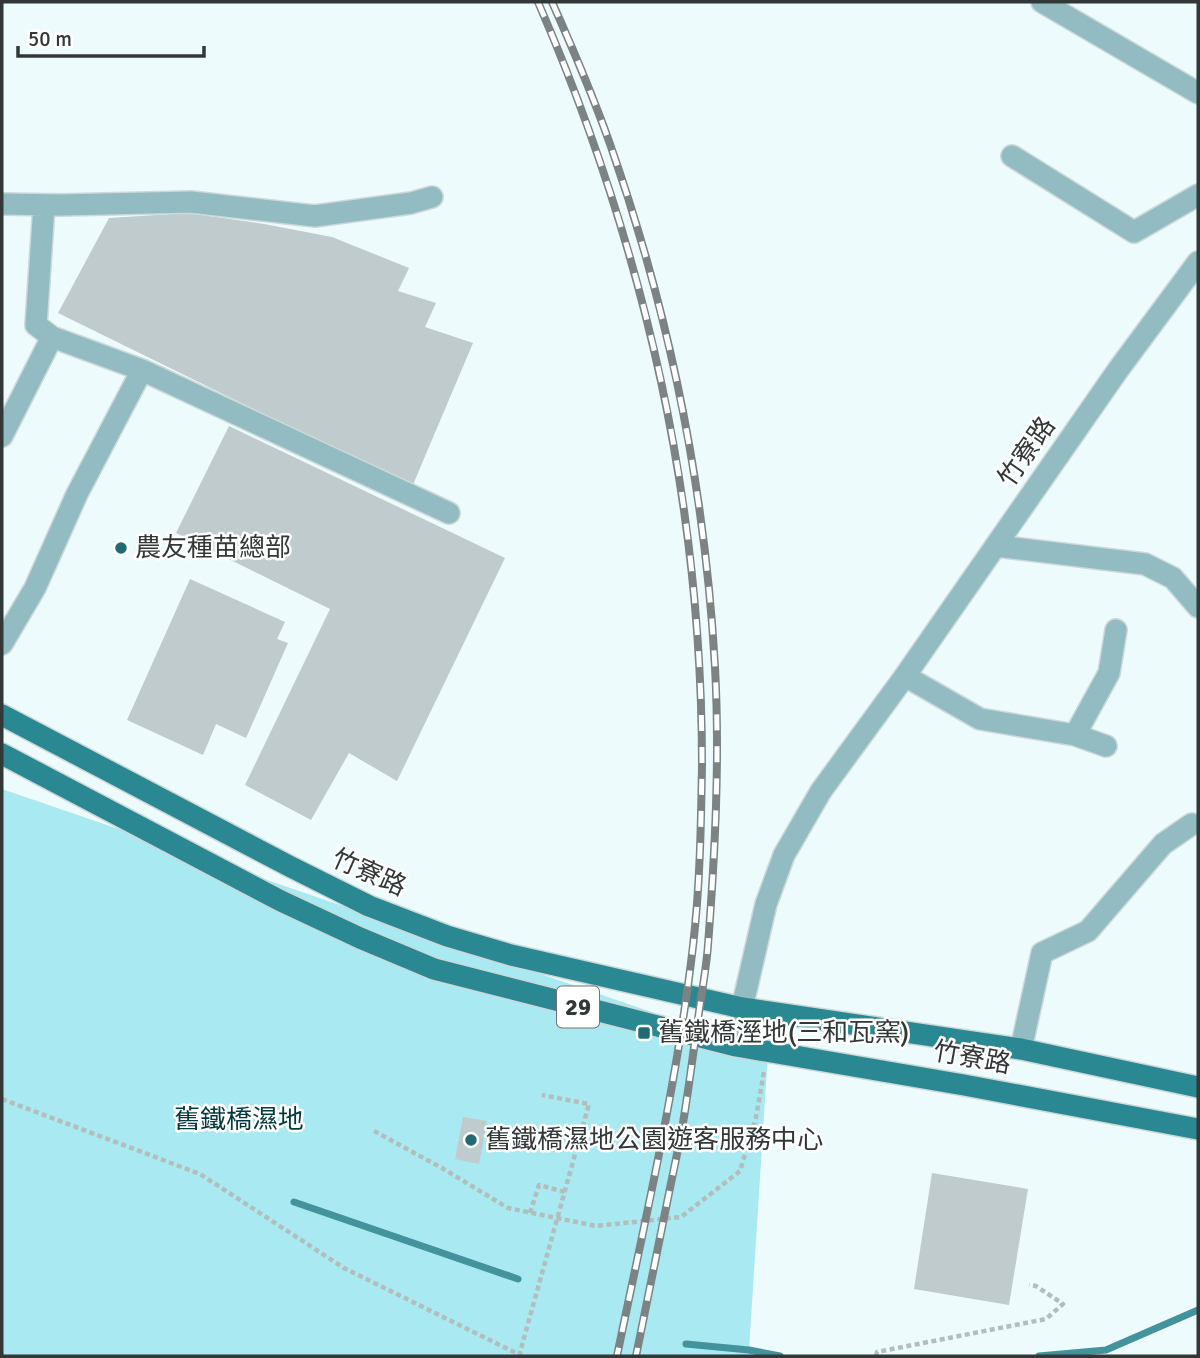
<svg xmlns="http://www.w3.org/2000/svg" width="1200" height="1358" viewBox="0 0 1200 1358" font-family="Signika,'Noto Sans TC',sans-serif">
  <rect width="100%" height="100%" fill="#eefbfd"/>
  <path fill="#a9e9f1" d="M2,789L768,1052L749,1350L786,1356H2Z"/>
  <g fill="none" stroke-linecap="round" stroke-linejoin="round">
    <path stroke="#44939c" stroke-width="7" d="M294,1202L518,1279
      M686,1344L749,1350L780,1356
      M1039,1356L1106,1350L1198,1310"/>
  </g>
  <path fill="#bfcbcd" d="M188,213L264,224L332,237L409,268L398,291L436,303L425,327L473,343L412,487L58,313L109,218Z
    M229,426L505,558L397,781L349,753L311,820L245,785L330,609L176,533Z
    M190,579L285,622L277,639L288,643L246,738L216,724L203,755L127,720Z
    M463,1117L487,1121L479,1164L455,1159Z
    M932,1173L1028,1189L1009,1305L914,1289Z"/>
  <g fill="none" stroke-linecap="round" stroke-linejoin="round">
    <g stroke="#ccd8d9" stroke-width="24">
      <path id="minor" d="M1042,2L1198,93
        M1012,156L1134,232L1198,195
        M2,204L61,205L191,202L315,216L411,203L432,197
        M44,205L36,325L52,337
        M2,436L52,337L142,370L449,513
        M996,546L1145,564L1173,578L1198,607
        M2,644L35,588L77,494L142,370
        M905,676L980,719L1075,735L1106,746
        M1075,735L1109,673L1116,630
        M736,1046L742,1008L766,904L784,855L821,791L905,676L1118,370L1198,262
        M1021,1049L1042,953L1088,931L1163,844L1192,824"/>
    </g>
    <g stroke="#ccd8d9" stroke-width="24">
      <path id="major" d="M2,715L291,867L369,906L447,936L511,955L742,1008L1021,1049L1198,1087
        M2,754L281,901L360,938L434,969L736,1046L964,1085L1198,1129"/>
    </g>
    <path stroke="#b2bdbe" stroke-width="4.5" stroke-dasharray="5 3.5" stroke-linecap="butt" d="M2,1099L200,1174L344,1268L522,1356
      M374,1131L442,1168L508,1208L596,1226L681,1217L740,1171L756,1117L764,1072
      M530,1213L539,1185L565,1192
      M876,1356L877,1352L1046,1319L1063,1304L1036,1286L1029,1285"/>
    <use href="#minor" stroke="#92bcc1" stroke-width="21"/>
    <use href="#major" stroke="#2a8892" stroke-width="21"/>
    <g stroke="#7b8384" stroke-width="8">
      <path id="rail" d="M538,2C644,246 702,498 702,765C701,825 700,886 693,946C677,1084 645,1220 617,1356
        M552,2C573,49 593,96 610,144C669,312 705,489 715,667C720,759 715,853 708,945C706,973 700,1000 697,1028C693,1053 690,1079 686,1104C682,1133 675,1163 669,1193C658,1247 647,1302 636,1356"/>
    </g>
    <use href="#rail" stroke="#fff" stroke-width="5" stroke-dasharray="16" stroke-linecap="butt"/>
    <path stroke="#b2bdbe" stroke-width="4.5" stroke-dasharray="5 3.5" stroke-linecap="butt" d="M519,1356L589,1104L542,1095"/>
  </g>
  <g fill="#206b73" stroke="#fff" stroke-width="2.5">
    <circle cx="121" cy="548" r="7"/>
    <rect x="637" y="1026" width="14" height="14" rx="3.5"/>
    <circle cx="471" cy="1140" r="7"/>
  </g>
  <g text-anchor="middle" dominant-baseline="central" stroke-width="5" stroke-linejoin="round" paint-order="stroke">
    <rect fill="#fff" stroke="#707373" stroke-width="2" x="557" y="986.5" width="42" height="41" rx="5"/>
    <g font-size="24" font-weight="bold" fill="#323737">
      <text x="578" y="1007">29</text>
    </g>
    <g font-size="26" fill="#323737" stroke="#fff">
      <text transform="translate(1027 452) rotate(-55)">竹寮路</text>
      <text transform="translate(369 873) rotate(24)">竹寮路</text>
      <text transform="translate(972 1058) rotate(10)">竹寮路</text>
    </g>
    <g font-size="26" fill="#323737" stroke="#fff" text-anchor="start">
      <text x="135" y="548">農友種苗總部</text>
      <text x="658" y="1033">舊鐵橋溼地(三和瓦窯)</text>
      <text x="485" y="1140">舊鐵橋濕地公園遊客服務中心</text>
    </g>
    <g font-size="26" fill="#02393e" stroke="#fff">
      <text x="239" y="1120">舊鐵橋濕地</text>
    </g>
  </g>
  <rect width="1200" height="1358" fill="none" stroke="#323737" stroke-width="7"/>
  <path d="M18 46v10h186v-10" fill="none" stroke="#323737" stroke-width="3.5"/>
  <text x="28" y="46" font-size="21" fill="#323737" stroke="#ffffff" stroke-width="5" paint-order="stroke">50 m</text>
</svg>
